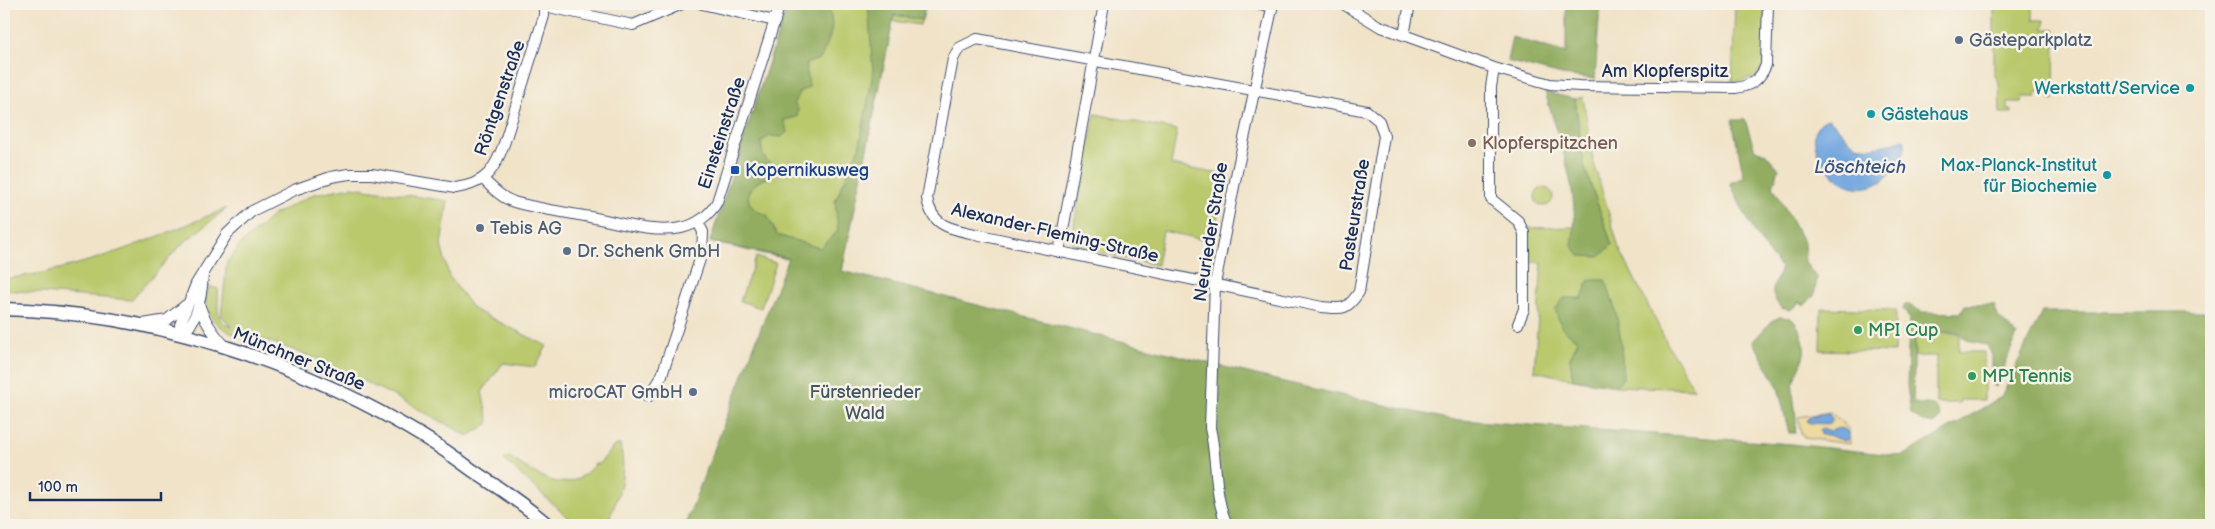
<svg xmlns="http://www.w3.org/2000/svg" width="2215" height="529" viewBox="0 0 2215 529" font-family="'Balsamiq Sans',sans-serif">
  <rect width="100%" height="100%" fill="#f7f3e8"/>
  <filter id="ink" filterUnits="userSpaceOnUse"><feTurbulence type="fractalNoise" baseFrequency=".02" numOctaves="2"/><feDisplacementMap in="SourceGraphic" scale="10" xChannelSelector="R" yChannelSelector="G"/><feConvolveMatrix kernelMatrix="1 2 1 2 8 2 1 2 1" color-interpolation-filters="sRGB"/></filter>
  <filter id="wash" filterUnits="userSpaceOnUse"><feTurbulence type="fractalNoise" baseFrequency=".0096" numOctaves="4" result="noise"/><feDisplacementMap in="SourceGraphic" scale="20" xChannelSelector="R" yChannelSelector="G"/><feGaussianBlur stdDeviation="1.12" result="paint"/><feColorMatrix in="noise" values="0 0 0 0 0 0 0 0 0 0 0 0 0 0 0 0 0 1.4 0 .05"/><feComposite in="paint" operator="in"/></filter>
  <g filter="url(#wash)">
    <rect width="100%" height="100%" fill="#f0e3c8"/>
    <path fill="#b9c96c" stroke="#6a7c65" d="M717,4H774L772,11L766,14Z
      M788,4H926L920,25L893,21L842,271L710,242Z
      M1735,4H1766L1764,65L1755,78L1732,82Z
      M1994,4H2033V20H2045L2044,29H2055L2054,101L2050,100V92H2036V97H2022L2021,102H2008V110H2012V113H2000L1999,82L1994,74Z
      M1583,97L1593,160L1619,248L1668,345L1694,389L1616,386L1623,378L1582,298L1562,328L1578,341L1570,358L1573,379L1534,371L1542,263L1528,261L1527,228L1576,227L1572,246L1612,245L1584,166L1575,99Z
      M1095,114L1177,130L1171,165L1225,175L1213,242L1163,231L1157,265L1079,248L1073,244L1071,240Z
      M352,187L448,201L441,245L449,276L473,309L547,346L535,367L503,363L482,392L489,423L468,436L392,395L318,359L254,336L252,342C227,332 196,320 209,286L218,289C220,305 212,321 232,327L221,315L227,262L240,245L273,215L314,194Z
      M1535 197a9 9 0 1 1 18 0a9 9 0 1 1-18 0Z
      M227,208L180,246L131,300L4,290V279C82,270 155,238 227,208Z
      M756,257L776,263L761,308L740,301Z
      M1821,308L1896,310L1895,352L1820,350Z
      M1915,333H1959V352H1984V400H1960L1959,403H1936V356H1915Z
      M615,445H620C628,474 617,502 606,525H576L504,460L509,457C539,475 565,500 595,464H599Z"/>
    <path fill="#92ad60" stroke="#566e5f" d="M788,4H826C838,23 829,40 821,58L806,64C805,73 809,79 809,87L799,92L794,103L798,109L797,117L784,120L787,132L782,137L770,136L761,142L763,156L771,165L770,177C745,183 739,207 767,215L777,235L820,248L838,231L835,201L859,148L873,73L868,4H891V8L895,10L898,4H926L922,20L894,15L842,271L1284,382L1447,419L1791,444L1903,456L2001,397L2042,312H2204L2211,310V525H685L788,258L710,242Z
      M1566,4H1600L1595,79L1562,75L1507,61L1512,37L1566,53Z
      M1545,92L1575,99L1584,166L1612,245L1599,257L1580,256L1572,246C1582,195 1559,141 1545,92Z
      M1732,120H1745L1755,150L1765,153L1779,169L1773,186L1804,243L1805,263L1817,277L1814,296L1805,305L1798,302L1796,306L1789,310L1781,308C1767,291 1774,287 1781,268C1758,243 1744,213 1730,183L1744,177Z
      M1589,280H1605C1620,317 1621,339 1623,378L1616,386L1573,379L1570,358L1578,341L1562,328L1555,310L1564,298H1582Z
      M1905,305H1909L1922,312L1961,313L1965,305H1994L1998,317L2017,334L1996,387L1992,385V355L1987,345C1976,343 1964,342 1959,332L1915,331L1913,403C1928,405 1934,401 1941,417L1933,424L1924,422L1911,414L1907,386L1909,318L1903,309Z
      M1780,317L1791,318C1803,330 1808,348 1801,365C1798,372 1793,379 1793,387C1793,402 1798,418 1795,433H1789L1778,387L1753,341L1773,320Z"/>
    <path fill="#eeda9e" stroke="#84847e" d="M1830,412L1849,429L1850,444L1805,438L1801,433L1798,417Z"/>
    <path fill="#73a8e0" stroke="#476c9f" d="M1828,119C1837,125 1841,132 1848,139C1865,155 1886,144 1904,139C1908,149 1901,161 1894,169C1849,227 1787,132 1828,119Z
      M1828,413L1833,420L1830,424L1810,423L1807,421L1810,417Z
      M1823,428L1830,431C1837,429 1841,426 1847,431L1849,438L1845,441L1828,435H1821L1820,430Z"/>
  </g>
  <g filter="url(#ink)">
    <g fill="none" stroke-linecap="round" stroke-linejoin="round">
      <g stroke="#3b4a6e" stroke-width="12">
        <path id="minor" d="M702,4L775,21
          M1260,4L1272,7
          M1343,4L1379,26L1494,68L1550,84L1579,86L1735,88C1751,86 1760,80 1766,65L1768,4
          M544,6L633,25L682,4
          M1404,35L1410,4
          M977,39L1367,111L1379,121L1384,136L1359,292C1347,310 1344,309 1322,307L980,235C954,229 932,229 927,198L953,59L959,48Z
          M1494,68L1491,87V199L1518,221L1524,233V309L1518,324
          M483,179C492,188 502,198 514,202C538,209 565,212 590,217C618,222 652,234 681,228C696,225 710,215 717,202L780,4
          M1059,252L1104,4
          M199,303C203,320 213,333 225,346
          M143,324L167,320L186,305
          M182,335L180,325L196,284L227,234L252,211L294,190L331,177L349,174H372L455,188C486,184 495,170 505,141L544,16V4
          M182,335C198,321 202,294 203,274
          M648,397L662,375L702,253L703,232L698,222
          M1227,525C1213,493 1218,462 1210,428L1215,284L1236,176L1273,4"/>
      </g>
      <g stroke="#3b4a6e" stroke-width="15">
        <path id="major" d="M4,309C150,313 297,360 422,436C439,446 456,458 472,470C499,488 524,504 548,525"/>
      </g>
      <use href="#minor" stroke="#fff" stroke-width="10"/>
      <use href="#major" stroke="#fff" stroke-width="12"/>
    </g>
  </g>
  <g fill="#5c6f8a" stroke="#f7f3e8" stroke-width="2">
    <circle cx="1959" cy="40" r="5"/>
    <circle cx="480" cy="228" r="5"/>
    <circle cx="567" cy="251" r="5"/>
    <circle cx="693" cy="392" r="5"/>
  </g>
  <g fill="#0f9aa8" stroke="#f7f3e8" stroke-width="2">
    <circle cx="2190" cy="88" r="5"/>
    <circle cx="1871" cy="114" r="5"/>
    <circle cx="2107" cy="175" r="5"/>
  </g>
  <circle fill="#8d6e63" stroke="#f7f3e8" stroke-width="2" cx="1472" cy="143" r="5"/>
  <rect fill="#1a4fb4" stroke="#f7f3e8" stroke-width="2" x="730" y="165" width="10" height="10" rx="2.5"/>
  <g fill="#2e9e5b" stroke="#f7f3e8" stroke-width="2">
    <circle cx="1858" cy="330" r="5"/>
    <circle cx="1972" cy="376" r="5"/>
  </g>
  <g text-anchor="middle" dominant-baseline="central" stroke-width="5" stroke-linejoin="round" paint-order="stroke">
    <g font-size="18" fill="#4e5e75" stroke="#f7f3e8" text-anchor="start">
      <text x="1969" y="40">Gästeparkplatz</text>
      <text x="490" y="228">Tebis AG</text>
      <text x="577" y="251">Dr. Schenk GmbH</text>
      <text x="683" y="392" text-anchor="end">microCAT GmbH</text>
    </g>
    <g font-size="18" fill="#1b2f5e" stroke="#f7f3e8">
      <text x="1665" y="71">Am Klopferspitz</text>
      <text transform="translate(500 98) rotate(-71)">Röntgenstraße</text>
      <text transform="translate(722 133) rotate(-72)">Einsteinstraße</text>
      <text transform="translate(1355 215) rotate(-81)">Pasteurstraße</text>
      <text transform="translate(1211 232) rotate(-81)">Neurieder Straße</text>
      <text transform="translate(1055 233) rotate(13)">Alexander-Fleming-Straße</text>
      <text transform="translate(299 359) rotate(22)">Münchner Straße</text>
    </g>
    <g font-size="18" fill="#0d838f" stroke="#f7f3e8" text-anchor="end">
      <text x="2180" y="88">Werkstatt/Service</text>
      <text x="1881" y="114" text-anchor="start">Gästehaus</text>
      <text x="2097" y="165">Max-Planck-Institut<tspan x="2097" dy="21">für Biochemie</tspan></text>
    </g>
    <g font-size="18" fill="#785e54" stroke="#f7f3e8" text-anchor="start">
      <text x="1482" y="143">Klopferspitzchen</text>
    </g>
    <g font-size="18" fill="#164399" stroke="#f7f3e8" text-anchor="start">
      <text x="745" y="170">Kopernikusweg</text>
    </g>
    <g font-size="18" fill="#27864d" stroke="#f7f3e8" text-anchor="start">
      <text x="1868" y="330">MPI Cup</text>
      <text x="1982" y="376">MPI Tennis</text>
    </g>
    <g font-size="18" fill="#425662" stroke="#f7f3e8">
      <text x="865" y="392">Fürstenrieder<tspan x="865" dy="21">Wald</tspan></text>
    </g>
    <g font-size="19" font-style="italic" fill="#355385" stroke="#f7f3e8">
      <text x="1860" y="167">Löschteich</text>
    </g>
  </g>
  <rect width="2215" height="529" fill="none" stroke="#f7f3e8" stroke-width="20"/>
  <path d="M30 492v8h131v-8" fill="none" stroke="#1b2f5e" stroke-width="2.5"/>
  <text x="38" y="492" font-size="15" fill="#1b2f5e" stroke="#f7f3e8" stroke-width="4" paint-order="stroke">100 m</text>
</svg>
